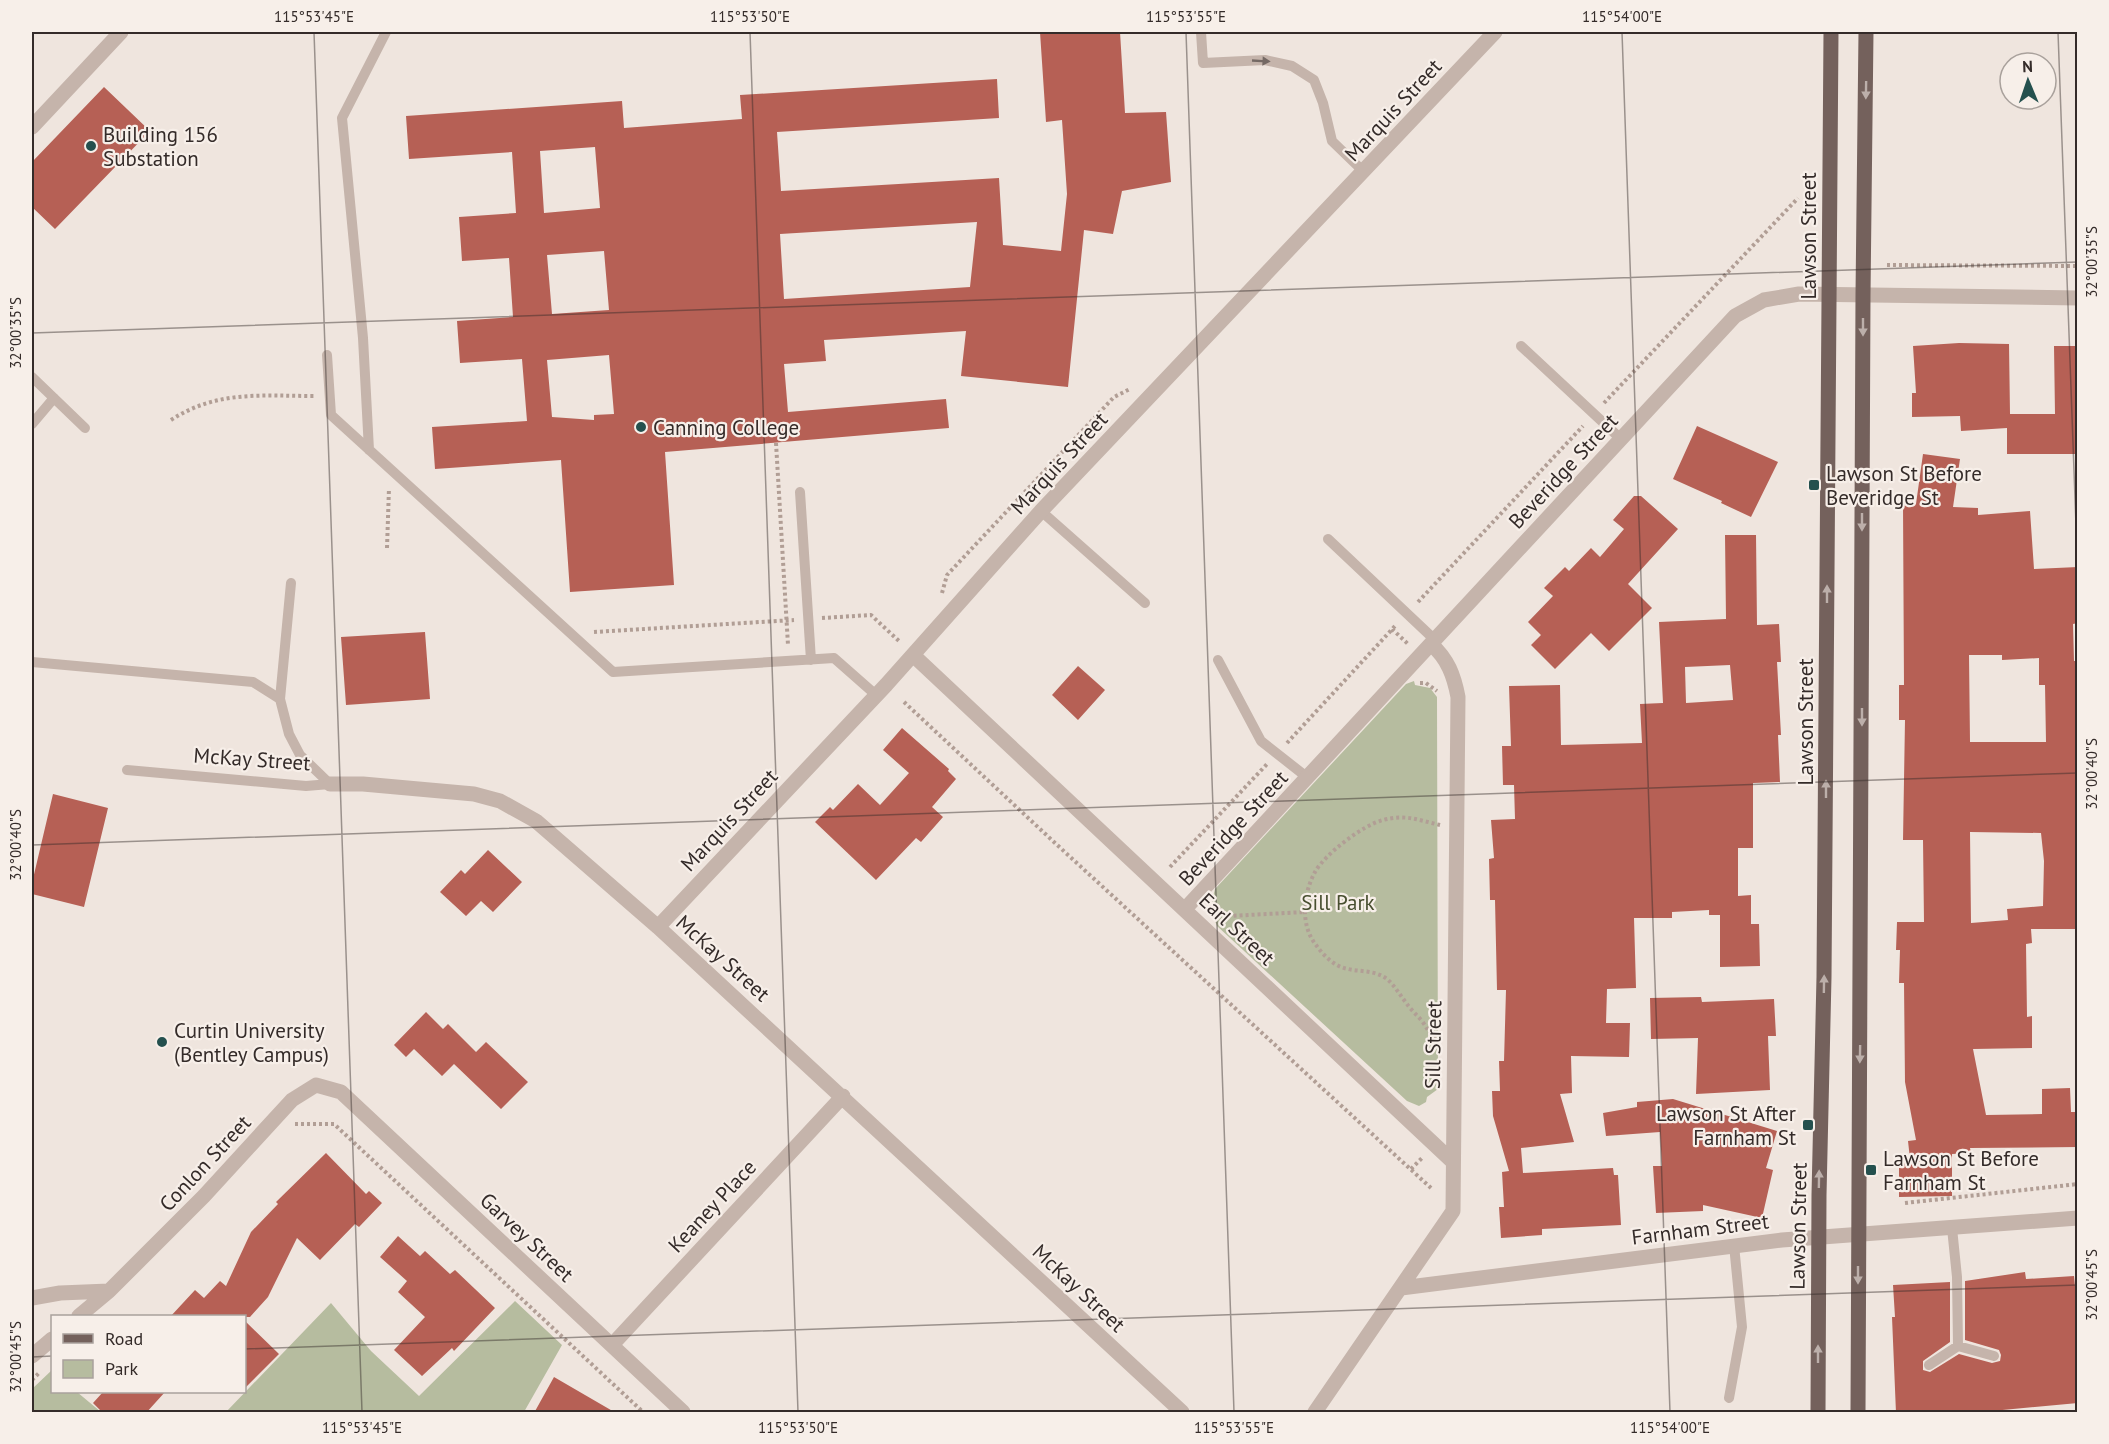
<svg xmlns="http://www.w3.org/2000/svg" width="2109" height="1444" viewBox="0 0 2109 1444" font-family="'PT Sans',sans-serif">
  <rect width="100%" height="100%" fill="#efe5de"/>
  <path fill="#b6bc9f" d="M1414,681L1415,685L1430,688L1437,697L1438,1089L1427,1097L1426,1102L1419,1106L1407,1101L1217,926L1210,908L1215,889L1406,684Z
    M515,1301L562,1345L524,1412H226L331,1303L371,1351L419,1396Z
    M52,1370V1392H77L101,1412H32V1389Z"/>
  <path fill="#b66055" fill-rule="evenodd" d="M1040,32H1120L1125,113L1166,112L1171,182L1122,191L1113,234L1084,230L1068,387L961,376L966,331L824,340L826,361L784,364L788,412L946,399L949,428L665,452L674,585L570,592L561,460L435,469L432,427L527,421L522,359L460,363L457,321L513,317L509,258L462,261L459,217L516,213L512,152L409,159L406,116L622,101L624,128L742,119L740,95L997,79L999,118L777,132L781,191L999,178L1003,245L1061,251L1067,194L1062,120L1046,122ZM595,147L600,208L544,213L540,151ZM977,222L970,287L784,299L780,234ZM604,251L609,310L552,314L547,255ZM609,355L614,414L594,415V420L552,417L547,360Z
    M104,87L150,131L55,229L32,207V162Z
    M1959,343L2009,344L2010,414H2055L2054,346H2078L2076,454H2007V428L1961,431L1960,416L1912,417V393H1916L1913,346Z
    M1697,426L1778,462L1751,517L1721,503L1722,501L1673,479Z
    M1923,454L1960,459L1953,507L1978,508V515L2030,511L2034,569L2078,567V623L2073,624L2074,661H2078V728H2075V763L2078,762V929H2031L2032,943L2026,944L2027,1017L2032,1016V1048L1973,1049L1986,1115L2042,1114V1089L2070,1088L2071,1112H2078V1147L1970,1148L1971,1153L1952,1154V1196L1899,1197V1159H1910L1908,1141L1916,1140L1905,1082L1904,983H1899L1900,950H1896L1897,922H1924L1923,840H1903L1905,720H1899V685H1904L1903,504H1916ZM1969,655H2002V660L2039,658V685H2045L2046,742H1970ZM1970,832L2041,833L2044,861L2043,906L2007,909L2008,920L1971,923Z
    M1634,496H1641L1678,529L1628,584L1652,608L1609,651L1591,633L1555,669L1531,645L1541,635L1528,622L1553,596L1544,588L1565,567L1569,571L1591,548L1600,557L1624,529L1613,520Z
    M1725,535H1756L1757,625L1779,624L1781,662H1777L1781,735H1778L1780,782L1753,783V848H1738V896L1751,895V924H1759L1760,966L1720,967V915H1709V910L1672,912V918H1634L1636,988L1607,989L1606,1023H1630L1629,1057L1571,1056L1572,1093L1560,1094L1574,1142L1521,1148L1523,1173L1613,1168L1614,1175H1618L1621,1225L1542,1229V1235L1501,1238L1499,1207H1504L1502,1172L1509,1171L1493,1116L1492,1091H1500L1499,1061H1504L1506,990H1497L1495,900H1490L1489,859L1494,858L1491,820L1515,819L1514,785H1503L1502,746H1511L1509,686L1560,685L1561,745L1642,743L1640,704L1663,703L1659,622L1726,619ZM1730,665L1733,700L1686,703L1685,667Z
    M425,632L430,699L346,705L341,637Z
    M1078,666L1105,690L1078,720L1052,695Z
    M902,728L949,769L948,771L956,779L932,807L943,817L921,842L916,838L876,880L815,822L830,807L833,810L858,784L880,805L909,773L883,750Z
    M53,794L108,808L84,907L32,894V883Z
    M488,850L522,882L493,912L481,901L466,916L440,892L461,870L465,874Z
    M1701,997L1702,1002L1774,999L1776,1036H1768L1770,1090L1696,1094L1698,1038L1651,1039L1650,998Z
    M426,1012L443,1029L448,1024L476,1052L486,1042L528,1082L501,1109L454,1064L442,1076L414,1049L406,1057L394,1045Z
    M1673,1099L1777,1131L1766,1168L1773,1170L1762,1218L1703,1205V1211L1656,1213L1653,1166H1662L1660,1132L1606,1136L1603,1113L1637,1107V1102Z
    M326,1153L366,1194L369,1191L382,1203L359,1227L355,1224L320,1260L297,1238L268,1297L250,1317H170L195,1290L204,1298L220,1281L226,1286L251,1232L278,1204L276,1202Z
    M398,1236L420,1256L425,1251L450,1274L455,1270L495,1308L454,1351L452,1348L422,1376L394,1350L425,1317L398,1292L407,1281L380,1257Z
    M2025,1272L2026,1279L2074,1276L2078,1317V1403L1971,1413H1896L1892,1317H1895L1893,1285L1950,1282V1342L1923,1361V1370L1930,1372L1959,1354L1992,1363L2000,1361L2001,1355L1999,1350L1965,1340V1281Z
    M244,1320L279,1354L244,1389Z
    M554,1377L616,1413H534Z
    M103,1392H165L146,1413H103L93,1403Z"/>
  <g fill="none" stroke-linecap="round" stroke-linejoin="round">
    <path stroke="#b19e95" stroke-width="4" stroke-dasharray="3 3" stroke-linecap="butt" d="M1887,265L2078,266
      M1604,403L1798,198
      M171,420C217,390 262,396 314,396
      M776,443L788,645
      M387,548L389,488
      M942,593L947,575L1114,397L1130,389
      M1418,602L1583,426
      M822,618L871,615L900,642
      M1392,629L1408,644
      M594,632L794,620
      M1420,683H1426L1437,691
      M904,702L1055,843L1431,1188
      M1287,743L1396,625
      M1170,867L1268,763
      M1213,905L1229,916L1305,912
      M1436,1038C1429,1034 1427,1028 1422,1021C1417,1015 1411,1010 1407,1004C1400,995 1395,986 1387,979C1375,970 1361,972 1348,969C1335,967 1324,956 1316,945C1300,925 1303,894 1315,872C1325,854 1363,825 1383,820C1406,814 1418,820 1440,825
      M295,1124H334L643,1412
      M1411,1169L1423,1157
      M1905,1203L2078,1184
      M32,1380L39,1373"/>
    <path stroke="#c5b4ab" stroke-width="10" d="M1201,32L1203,63L1265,60L1292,66L1314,80L1323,103L1332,141L1364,172
      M1521,346L1622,440
      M327,355L331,415L613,672L834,658L876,695
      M32,377L85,428
      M32,424L54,398
      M369,450L363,338L342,118L386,32
      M800,492L811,660
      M1041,511L1145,603
      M1328,539L1435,640
      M291,583L280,699L289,734L300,755L330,784
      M1218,660L1261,741L1308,778
      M32,662L253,682L280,699
      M127,770L306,786L330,784
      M1952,1228L1957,1277L1958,1346
      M1929,1365L1958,1346L1994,1356
      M1729,1398L1742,1327L1734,1245"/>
    <path stroke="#c5b4ab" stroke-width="15" d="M32,127L121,32
      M913,655L1452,1161
      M330,784H363L474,794L500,801L536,821L658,927L1182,1412
      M1185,909L1735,316L1764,300L1799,294L2078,298
      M658,927L886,685L1041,511L1495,32
      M1401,1288L1782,1240L2078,1218
      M32,1298L60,1293L109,1291L204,1196L292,1100L316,1085L341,1092L683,1412
      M79,1316L109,1291
      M612,1345L843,1096
      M32,1356L52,1339
      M1315,1412L1453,1211L1458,697C1454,676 1448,659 1431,644"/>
    <path stroke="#74615c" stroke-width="15" d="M1818,1412L1819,1195L1824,977L1831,32
      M1858,1412L1863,295L1866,32"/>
  </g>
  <defs><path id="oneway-solid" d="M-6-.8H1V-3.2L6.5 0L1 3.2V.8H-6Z" transform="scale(1.5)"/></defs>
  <use fill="#756964" href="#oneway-solid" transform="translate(1261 61) rotate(3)"/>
  <g fill="#bcafaa">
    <use href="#oneway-solid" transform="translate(1866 90) rotate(91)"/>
    <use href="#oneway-solid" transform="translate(1863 327) rotate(90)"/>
    <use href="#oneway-solid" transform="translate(1862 522) rotate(90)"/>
    <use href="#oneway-solid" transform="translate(1827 594) rotate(-90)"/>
    <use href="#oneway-solid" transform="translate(1862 717) rotate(90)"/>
    <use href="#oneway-solid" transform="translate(1826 789) rotate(-90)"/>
    <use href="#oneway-solid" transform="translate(1824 984) rotate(-89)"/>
    <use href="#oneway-solid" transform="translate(1860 1054) rotate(91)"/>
    <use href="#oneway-solid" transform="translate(1819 1179) rotate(-89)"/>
    <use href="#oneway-solid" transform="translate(1858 1275) rotate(90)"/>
    <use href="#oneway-solid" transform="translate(1818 1354) rotate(-90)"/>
  </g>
  <path fill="none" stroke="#342b29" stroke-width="1.5" stroke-opacity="0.45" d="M314,32L362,1412M750,32L798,1412M1186,32L1234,1412M1622,32L1670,1412M2058,32L2078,580M32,333L2078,262M32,845L2078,773M244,1349L2078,1285M32,1357L52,1356"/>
  <g fill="#24504e" stroke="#f7efe9" stroke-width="2">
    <circle cx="91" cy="146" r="6"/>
    <circle cx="641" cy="427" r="6"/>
    <rect x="1808" y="479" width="12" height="12" rx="3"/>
    <circle cx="162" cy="1042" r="6"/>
    <rect x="1802" y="1119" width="12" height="12" rx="3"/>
    <rect x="1865" y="1164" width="12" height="12" rx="3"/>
  </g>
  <g text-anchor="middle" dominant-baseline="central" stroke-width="4.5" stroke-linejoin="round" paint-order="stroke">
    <g font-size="21" fill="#342b29" stroke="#f7efe9">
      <text transform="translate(1393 110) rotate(-47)">Marquis Street</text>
      <text transform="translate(1808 236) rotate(-90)">Lawson Street</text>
      <text transform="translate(1059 463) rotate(-47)">Marquis Street</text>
      <text transform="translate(1563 471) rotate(-47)">Beveridge Street</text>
      <text transform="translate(1805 722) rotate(-90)">Lawson Street</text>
      <text transform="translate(252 759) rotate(4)">McKay Street</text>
      <text transform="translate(729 820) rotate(-47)">Marquis Street</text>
      <text transform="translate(1233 828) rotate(-47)">Beveridge Street</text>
      <text transform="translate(1237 929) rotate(43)">Earl Street</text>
      <text transform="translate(723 958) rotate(42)">McKay Street</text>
      <text transform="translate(1433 1045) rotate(-89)">Sill Street</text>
      <text transform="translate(205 1163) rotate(-47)">Conlon Street</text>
      <text transform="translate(712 1206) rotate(-47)">Keaney Place</text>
      <text transform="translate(1798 1226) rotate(-89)">Lawson Street</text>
      <text transform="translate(1700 1229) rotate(-7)">Farnham Street</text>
      <text transform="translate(527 1237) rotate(43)">Garvey Street</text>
      <text transform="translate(1079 1288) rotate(43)">McKay Street</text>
    </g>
    <g font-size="21" fill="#342b29" stroke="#f7efe9" text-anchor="start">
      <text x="103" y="134">Building 156<tspan x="103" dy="24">Substation</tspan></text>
      <text x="653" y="427">Canning College</text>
      <text x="1826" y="473">Lawson St Before<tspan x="1826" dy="24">Beveridge St</tspan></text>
      <text x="174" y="1030">Curtin University<tspan x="174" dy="24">(Bentley Campus)</tspan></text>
      <text x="1796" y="1113" text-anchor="end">Lawson St After<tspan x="1796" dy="24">Farnham St</tspan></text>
      <text x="1883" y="1158">Lawson St Before<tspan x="1883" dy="24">Farnham St</tspan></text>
    </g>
    <g font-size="21" fill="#484f30" stroke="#f7efe9">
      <text x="1338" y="902">Sill Park</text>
    </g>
  </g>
  <rect width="2109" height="1444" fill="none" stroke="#f7efe9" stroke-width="66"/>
  <rect x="51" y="1315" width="195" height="78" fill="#f7efe9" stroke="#a9a19c" stroke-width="1.5"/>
  <rect x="63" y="1334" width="30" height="9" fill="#74615c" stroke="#a9a19c" stroke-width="1.5"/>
  <text x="105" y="1345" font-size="18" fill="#342b29">Road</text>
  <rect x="63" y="1360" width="30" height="18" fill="#b6bc9f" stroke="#a9a19c" stroke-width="1.5"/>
  <text x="105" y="1375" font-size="18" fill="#342b29">Park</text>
  <g transform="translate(2028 81) rotate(358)"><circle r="28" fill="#f7efe9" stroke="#a9a19c" stroke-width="1.5"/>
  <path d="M0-4.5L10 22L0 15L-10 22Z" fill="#24504e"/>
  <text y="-9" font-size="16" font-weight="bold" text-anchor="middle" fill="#342b29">N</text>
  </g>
  <rect x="33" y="33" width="2043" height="1378" fill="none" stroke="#342b29" stroke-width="2"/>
  <g font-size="15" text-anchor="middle" fill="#342b29">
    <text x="314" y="22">115°53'45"E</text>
    <text x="750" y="22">115°53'50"E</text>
    <text x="1186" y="22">115°53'55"E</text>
    <text x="1622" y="22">115°54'00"E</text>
    <text transform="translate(2092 262) rotate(-90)" y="5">32°00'35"S</text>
    <text transform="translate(16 333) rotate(-90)" y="5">32°00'35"S</text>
    <text transform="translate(2092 774) rotate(-90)" y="5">32°00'40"S</text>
    <text transform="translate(16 845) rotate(-90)" y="5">32°00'40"S</text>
    <text transform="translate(2092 1285) rotate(-90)" y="5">32°00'45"S</text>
    <text transform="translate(16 1357) rotate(-90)" y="5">32°00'45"S</text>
    <text x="362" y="1433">115°53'45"E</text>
    <text x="798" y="1433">115°53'50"E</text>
    <text x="1234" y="1433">115°53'55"E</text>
    <text x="1670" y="1433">115°54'00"E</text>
  </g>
</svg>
